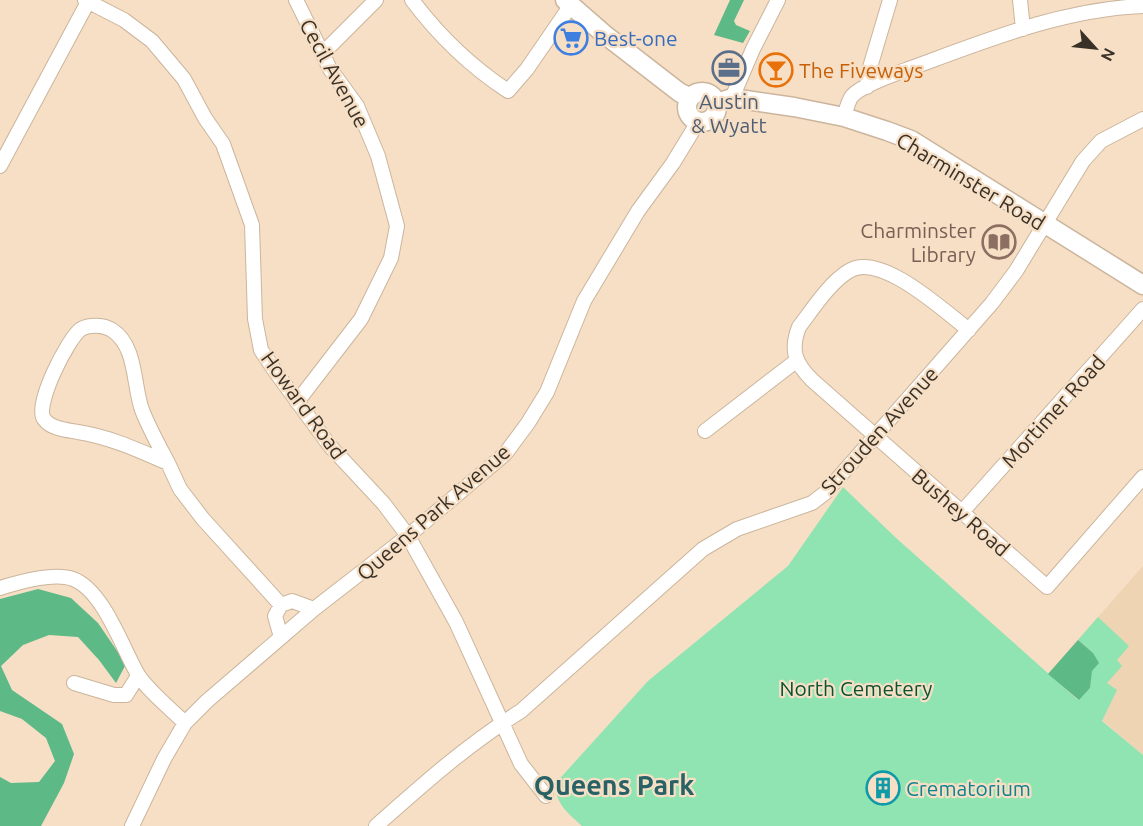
<svg xmlns="http://www.w3.org/2000/svg" width="1143" height="826" viewBox="0 0 1143 826" font-family="Ubuntu,sans-serif">
  <rect width="100%" height="100%" fill="#f6dfc5"/>
  <path fill="#efd4b4" d="M1143,566V755L1048,674Z"/>
  <path fill="#8fe4b2" d="M843,487L895,537L1078,700L1090,688L1093,653L1078,640L1098,617L1129,646L1117,660L1122,666L1107,683L1117,690L1102,721L1143,755V826H582C567,812 558,806 554,785L648,681L788,566Z"/>
  <path fill="#5db986" d="M730,0H744L734,21L736,25L750,31L743,43L714,35Z
    M38,589L71,598L98,623L126,664L116,683L99,660L78,637L49,635L23,645L1,666L12,690L62,724L74,754L64,783L41,826H0V777L11,783L39,782L55,761L46,738L22,719L0,711V599Z
    M1078,640L1093,653L1099,663L1092,671L1090,688L1079,700L1048,674Z"/>
  <g fill="none" stroke-linecap="round" stroke-linejoin="round">
    <g stroke="#cbb59c" stroke-width="16">
      <path id="minor" d="M85,0L124,20L152,41L184,79L205,118L223,144L252,225L255,319L261,350L275,371L330,446L384,504L408,536L456,622L521,764L546,796
        M296,0L330,69L357,106L378,156L397,226L391,258L361,319L297,402
        M412,0C439,36 470,66 508,91L527,69L571,5
        M1020,0L1023,29
        M322,54L376,0
        M867,87L868,74L890,0
        M732,98L753,49L778,0
        M844,117C846,111 848,101 852,96C863,84 898,73 914,67C987,40 1064,9 1143,6
        M0,166L89,0
        M969,330C944,311 880,251 849,271C830,282 812,310 799,327C790,350 795,363 812,380L1047,587L1143,477
        M705,431L796,361
        M168,463C159,446 149,428 142,410C133,385 137,346 112,330C104,325 90,324 81,329C68,338 34,405 44,419C51,429 67,430 78,432C110,437 138,450 168,463L180,489L203,519L281,605
        M962,512L1143,309
        M0,588C19,582 54,572 73,579C103,590 122,647 137,673C145,688 172,710 185,723
        M281,637L275,616L281,605L292,601L314,609
        M74,683L114,695H126L138,676
        M132,826L164,759L185,723L207,701L314,609L408,536L505,454L528,423L547,392L584,301L638,211L673,163L698,122
        M376,826C422,785 468,744 521,711L703,549L737,529L812,503L825,493L992,303L1016,271L1083,161L1101,141L1143,119"/>
    </g>
    <g stroke="#cbb59c" stroke-width="21">
      <path id="major" d="M565,0L604,34L679,92L690,98
        M687 107a15 15 0 1 1 30 0a15 15 0 1 1-30 0Z
        M716,103L732,98L794,107L844,117L887,131L911,140L1143,285"/>
    </g>
    <use href="#minor" stroke="#fff" stroke-width="14"/>
    <use href="#major" stroke="#fff" stroke-width="18"/>
  </g>
  <defs>
    <g id="supermarket-ring" transform="scale(1.725)"><circle r="9.5" fill="#f6dfc5" stroke="#3f7fe0" stroke-width="1.5"/><path d="M-6-5.5h2.5l.6 2H6L4.5 2H-2.5L-4.4-4H-6ZM-1.5 3.2a1.3 1.3 0 1 0 .1 0ZM3 3.2a1.3 1.3 0 1 0 .1 0Z" fill="#3f7fe0"/></g>
    <g id="office-ring" transform="scale(1.725)"><circle r="9.5" fill="#f6dfc5" stroke="#5c6f8a" stroke-width="1.5"/><path d="M-6-3h4V-5.5h4V-3h4V5H-6ZM-1-4.5V-3h2v-1.5ZM-6 0V1H6V0Z" fill="#5c6f8a"/></g>
    <g id="bar-ring" transform="scale(1.725)"><circle r="9.5" fill="#f6dfc5" stroke="#e8710a" stroke-width="1.5"/><path d="M-6-5H6L.8 .8V4.5H3.5V6h-7V4.5H-.8V.8Z" fill="#e8710a"/></g>
    <g id="library-ring" transform="scale(1.725)"><circle r="9.5" fill="#f6dfc5" stroke="#8d6e63" stroke-width="1.5"/><path d="M-6-4Q-3-5.5-.7-3.5V5Q-3 3-6 4ZM6-4Q3-5.5 .7-3.5V5Q3 3 6 4Z" fill="#8d6e63"/></g>
    <g id="building-ring" transform="scale(1.725)"><circle r="9.5" fill="#f6dfc5" stroke="#0f9aa8" stroke-width="1.5"/><path d="M-4-6H4V6H1V3H-1V6H-4ZM-2.5-4.3h1.7v1.8h-1.7ZM.8-4.3h1.7v1.8H.8ZM-2.5-1h1.7V.8h-1.7ZM.8-1h1.7V.8H.8Z" fill="#0f9aa8"/></g>
  </defs>
  <g fill-rule="evenodd">
    <use href="#supermarket-ring" x="571" y="38"/>
    <use href="#office-ring" x="729" y="68"/>
    <use href="#bar-ring" x="776" y="70"/>
    <use href="#library-ring" x="999" y="242"/>
    <use href="#building-ring" x="883" y="788"/>
  </g>
  <g text-anchor="middle" dominant-baseline="central" stroke-width="4.5" stroke-linejoin="round" paint-order="stroke">
    <g font-size="21" fill="#366cbe" stroke="#f6dfc5" text-anchor="start">
      <text x="594" y="38">Best-one</text>
    </g>
    <g font-size="21" fill="#c56008" stroke="#f6dfc5" text-anchor="start">
      <text x="799" y="70">The Fiveways</text>
    </g>
    <g font-size="21" fill="#393127" stroke="#f6dfc5">
      <text transform="translate(335 73) rotate(61)">Cecil Avenue</text>
      <text transform="translate(971 181) rotate(31)">Charminster Road</text>
      <text transform="translate(304 405) rotate(54)">Howard Road</text>
      <text transform="translate(1053 411) rotate(-48)">Mortimer Road</text>
      <text transform="translate(879 430) rotate(-48)">Strouden Avenue</text>
      <text transform="translate(433 512) rotate(-41)">Queens Park Avenue</text>
      <text transform="translate(961 512) rotate(41)">Bushey Road</text>
    </g>
    <g font-size="21" fill="#4e5e75" stroke="#f6dfc5">
      <text x="729" y="101">Austin<tspan x="729" dy="24">&amp; Wyatt</tspan></text>
    </g>
    <g font-size="21" fill="#785e54" stroke="#f6dfc5" text-anchor="end">
      <text x="976" y="230">Charminster<tspan x="976" dy="24">Library</tspan></text>
    </g>
    <g font-size="21" fill="#095332" stroke="#f6dfc5">
      <text x="856" y="688">North Cemetery</text>
    </g>
    <g font-size="21" fill="#0d838f" stroke="#f6dfc5" text-anchor="start">
      <text x="906" y="788">Crematorium</text>
    </g>
    <g font-size="27" font-weight="bold" fill="#286266" stroke="#f6dfc5">
      <text x="614" y="785">Queens Park</text>
    </g>
  </g>
  <g transform="translate(1095 48) rotate(117)" stroke="#f6dfc5" stroke-width="4.5" paint-order="stroke">
  <path d="M0-4.5L10 22L0 15L-10 22Z" fill="#393127"/>
  <text y="-9" font-size="16" font-weight="bold" text-anchor="middle" fill="#393127">N</text>
  </g>
</svg>
